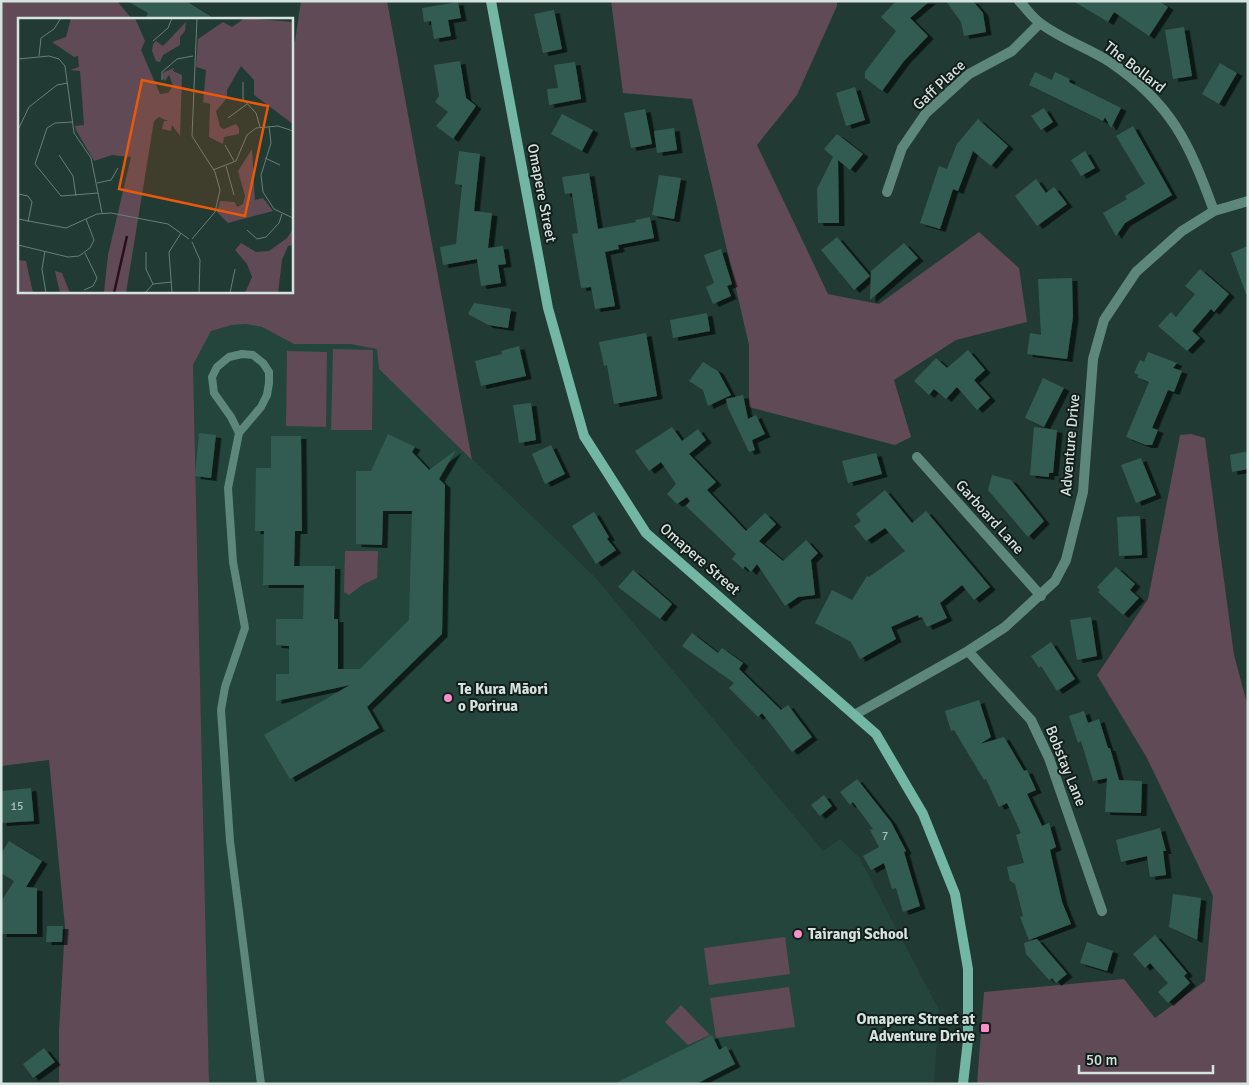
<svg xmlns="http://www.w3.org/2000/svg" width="1249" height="1085" viewBox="0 0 1249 1085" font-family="Signika,sans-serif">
  <defs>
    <filter id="shadow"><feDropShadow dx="5.5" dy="3" stdDeviation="0" flood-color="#0009"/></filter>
  </defs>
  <rect width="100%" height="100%" fill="#213a33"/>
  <path fill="#24453c" d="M246,324L262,327L294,344H350L378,349L379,369L594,576L823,851L840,839L859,857L939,1010L934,1084H209L193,365L211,331L232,325Z"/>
  <path fill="#604a55" d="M1,1H117L132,19H19V291H291V46L295,41L301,1H387L472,460L379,369L377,349L350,344H294L262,327L246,324L232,325L211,331L193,365L209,1084H59V1031L65,927L49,760L1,766Z
    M611,1H837V6L797,95L757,145L828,294L879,304L979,232L1019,268L1027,322L956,340L894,380L911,437L895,445L749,407V345L692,99L623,93Z
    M333,349L373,350L372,430H331Z
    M287,351L327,352L326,427L286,426Z
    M1191,434L1205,438L1234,655L1248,707V1084H977L984,992L1124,979L1155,1018L1205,981L1213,896L1147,758L1097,675L1148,599L1180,435Z
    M345,551H378L377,578L362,585L349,595L344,592Z
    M785,937L790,974L709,985L704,948Z
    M789,987L795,1027L716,1038L710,998Z
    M681,1005L710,1035L688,1045L665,1022Z"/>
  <path fill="#335c51" filter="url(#shadow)" d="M127,1H186L215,19H145L148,13Z
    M896,1H930L910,18L928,36L904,61L882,91L865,78V72L896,31L881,17Z
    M946,1H973L983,13L986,32L964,36L961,22Z
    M1073,1H1159L1168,7L1149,36L1114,12L1108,22Z
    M458,2L461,18L448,20L451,36L434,39L431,21L424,22L422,8Z
    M554,10L562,49L543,53L534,14Z
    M1184,27L1192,76L1173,79L1165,30Z
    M460,61L466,98L476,106L453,139L436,126L448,112L435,102L439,96L434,65Z
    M575,62L581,99L549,105L547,89L558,88L554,65Z
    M1220,63L1237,73L1219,104L1202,94Z
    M1035,72L1052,80L1055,72L1070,79L1069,82L1121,108L1111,128L1105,117L1103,121L1029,85Z
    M855,87L865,120L846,126L836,93Z
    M1044,108L1053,122L1041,130L1031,116Z
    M645,109L652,144L631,148L624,113Z
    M562,114L593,130L582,151L551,134Z
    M978,119L1008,146L991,166L973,151L958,191L953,189L940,229L920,223L939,166L947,169L957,144Z
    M1133,126L1172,195L1125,223L1116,236L1103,213L1127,199L1125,196L1145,184L1116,136Z
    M674,128L677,150L657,153L654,131Z
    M837,134L863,154L850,170L838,160L839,223H818L817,189L833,157L824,149Z
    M459,151L480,154L474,211L492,213L488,248L503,246L506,264L498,265L501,283L481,286L477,259L443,265L440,247L456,244L462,185L455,184Z
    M1085,151L1095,168L1081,176L1071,160Z
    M589,173L598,229L636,222L635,220L650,217L654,238L618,245L619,249L605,252L615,306L595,309L591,287L581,288L572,234L578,233L572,193L565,194L562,177Z
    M659,175L681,178L674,219L652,215Z
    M1036,179L1046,193L1054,187L1067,204L1037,226L1015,196Z
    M837,237L870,276L854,290L821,250Z
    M904,243L918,258L870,300L871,271Z
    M1248,246V294H1246L1231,253Z
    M721,249L732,284L727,286L731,296L713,304L706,287L714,283L704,255Z
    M1200,269L1229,294L1214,312L1211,309L1192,331L1200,338L1187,351L1158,326L1171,312L1176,317L1195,294L1185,286Z
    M1072,278L1073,317L1067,359L1027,354L1030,333L1041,335L1038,279Z
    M474,303L511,309L508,328L488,325L468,314Z
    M707,313L710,331L673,338L670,320Z
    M646,333L657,396L614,404L607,365L604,366L599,342Z
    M519,346L526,376L481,386L475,361L502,354L501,351Z
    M968,350L985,370L974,380L990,398L977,410L957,387L946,399L934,389L929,395L914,381L936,358L947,368Z
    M1148,352L1177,363L1173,368L1182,371L1174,392L1168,390L1152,428L1158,430L1152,445H1146L1126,437L1149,382L1137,377L1139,375L1134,373L1140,360L1144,362Z
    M703,362L718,371L731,395L708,406L703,390L689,381Z
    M1043,378L1064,388L1044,427L1025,418Z
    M743,395L748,419L756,415L765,434L752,440L755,450L749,452L728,408L726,399Z
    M531,403L536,440L519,443L513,405Z
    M672,427L682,441L698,429L706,440L689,454L716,482L707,490L746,531L765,513L776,524L759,541L783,561L806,540L818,553L811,560L815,595L798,597L785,606L757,564L751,572L745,566L743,569L732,559L736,554L686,506L690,501L687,497L677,504L667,494L676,484L661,462L649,471L635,451Z
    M1034,427L1057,430L1053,473H1049V477L1030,475Z
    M199,433L216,435L211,478L195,476Z
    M388,434L415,447L412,452L429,470L456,450L439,479L445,485L442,634L367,707L379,728L290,779L264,735L350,685L276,701V674H289V646L276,645V619H303L304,585H263L264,531H255L256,468H271V436H301L302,531H295L294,566H335L334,619H338V669H360L409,620L412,511H383L382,545L356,544V471H371Z
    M551,445L565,474L545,484L532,454Z
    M1244,452H1248V469L1232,472L1230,455Z
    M876,453L882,474L848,483L842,461Z
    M1141,458L1156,495L1136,503L1121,465Z
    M992,475L1011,480L1044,521L1028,537L988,490Z
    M885,490L912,523L926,511L990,587L974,600L962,585L940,603L947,618L927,627L922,617L919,618L918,615L891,627L896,639L860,659L851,642L815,623L832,590L852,600L867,576L869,577L905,551L885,528L866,541L854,526L861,521L856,514Z
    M594,512L609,537L607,539L616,550L596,564L572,526Z
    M1140,516L1142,555L1119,556L1117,517Z
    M1116,567L1135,584L1130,590L1139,598L1123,615L1098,592L1100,590L1097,587Z
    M633,570L672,604L660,619L618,587Z
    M1091,617L1097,656L1077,660L1070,620Z
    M692,633L718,653L722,648L743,663L739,669L781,710L788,705L812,737L792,752L762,713L758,717L729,688L734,683L682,646Z
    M1051,642L1075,679L1057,691L1041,666L1039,668L1031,656Z
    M979,700L991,737L980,744L1004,737L1024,771L1027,770L1036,790L1027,794L1042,826L1049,823L1056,847L1050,850L1062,902L1071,924L1029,940L1020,917L1023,916L1015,884L1010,881L1007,867L1024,863L1016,835L1021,833L1007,803L999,807L986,779L984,780L954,730L951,731L945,711Z
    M1084,711L1088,723L1099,719L1108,748H1110L1119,780L1142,781L1141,813L1105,812L1107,778L1093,781L1081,741L1078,743L1069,716Z
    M857,779L891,822L906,851L904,852L920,906L903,912L896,888L892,889L884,863L871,870L863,856L879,847L870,830L873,829L853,802L850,805L840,792Z
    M31,788L34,821L1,823V791Z
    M824,795L832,806L820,816L811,805Z
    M1160,828L1166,851H1163L1166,875L1150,877L1147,856L1121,862L1116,840Z
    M9,841L42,861L26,887L37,888V934H1V902L14,881L1,873V854Z
    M1173,894L1201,898L1197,940L1169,927Z
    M47,926H63L62,942H46Z
    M1155,935L1187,973L1184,976L1190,983L1168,1003L1158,992L1168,983L1150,963L1145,968L1133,954Z
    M1037,939L1067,974L1056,983L1052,978L1049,980L1026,954L1024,943Z
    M1087,942L1113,951L1107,971L1080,963Z
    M712,1035L719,1050L726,1046L735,1064L696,1084H614Z
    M44,1048L55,1062L33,1078L23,1064Z"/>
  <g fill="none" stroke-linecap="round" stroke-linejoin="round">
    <path stroke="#5d877b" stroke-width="8" d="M239,433L231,417L214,393L212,377L217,367L229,357L242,354L253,355L263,363L269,372V383L267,395L261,407L239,433L228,488L233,562L245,628L225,687L221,710L230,841L261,1084"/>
    <path stroke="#5d877b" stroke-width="10" d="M1019,1C1026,8 1032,17 1040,23C1061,39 1088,48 1110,62C1172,104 1189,143 1214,211
      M887,192L902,148L926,113L969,74L1012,51L1040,23
      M917,457L1041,596
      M968,651L1031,720L1049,758L1102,911
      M856,714L968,651L1005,627L1055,581L1066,560L1083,492L1093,359L1104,320L1136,272L1182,231L1214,211L1248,201"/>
    <path stroke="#72b6a3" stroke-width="10" d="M491,1L548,308L584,436L646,533L876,734L923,814L955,894L968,969V1040L963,1084"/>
  </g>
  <g fill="#fa8fc8" stroke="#131e1b" stroke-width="2">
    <circle cx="448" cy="698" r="5"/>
    <circle cx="798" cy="934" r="5"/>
    <rect x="980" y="1023" width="10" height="10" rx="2.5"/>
  </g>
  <g text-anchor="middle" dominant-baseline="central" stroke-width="4" stroke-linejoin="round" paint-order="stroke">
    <g font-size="12" fill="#acc1bb">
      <text x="17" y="806">15</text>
      <text x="885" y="836">7</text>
    </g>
    <g font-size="15" fill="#d5e3de" stroke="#131e1b">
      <text transform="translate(1135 67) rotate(38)">The Bollard</text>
      <text transform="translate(939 85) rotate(-43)">Gaff Place</text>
      <text transform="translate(542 193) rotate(79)">Omapere Street</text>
      <text transform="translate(1070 445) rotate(-85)">Adventure Drive</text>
      <text transform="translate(990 517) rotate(48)">Garboard Lane</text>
      <text transform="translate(700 559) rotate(41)">Omapere Street</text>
      <text transform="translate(1066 766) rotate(68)">Bobstay Lane</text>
    </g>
    <g font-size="15" font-weight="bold" fill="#d5e3de" stroke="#131e1b" text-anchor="start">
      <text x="458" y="689">Te Kura Māori<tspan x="458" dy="17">o Porirua</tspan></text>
      <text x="808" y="934">Tairangi School</text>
      <text x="975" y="1019" text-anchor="end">Omapere Street at<tspan x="975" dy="17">Adventure Drive</tspan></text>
    </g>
  </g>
  <g transform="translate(18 18)">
    <rect width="275" height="275" fill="#213a33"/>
    <path d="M53,0H117L127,23L123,32L142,76L150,75L155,68L151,57L147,63L144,59L146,54L156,50L155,53L164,57L162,118L154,107L153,113L144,111L146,103H150L141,99L136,103L108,275L86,274L90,237L113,139L94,137L76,143L58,112L57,108L66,107L62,53L52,52L61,49L60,38L56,39L34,24L48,19ZM227,0L275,4V106L236,77V62L223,48L209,72V80L198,93L202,109L206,111L218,106L221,110V116L206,119L205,126L191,119L192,86L185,84L188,52L178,49L180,21L205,4L214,9ZM168,4L167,13L162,19V27L145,37L142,44L138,43L134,33L135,26L138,23L145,28ZM234,131L237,182L245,180L255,193L210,205L199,194L202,183L217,184L219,189L225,186L227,178L220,153ZM275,211V227L270,228L264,242L260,275H227L234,259L229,246L217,232L223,225L238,234L251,233L269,220ZM0,242L8,243L15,275H0ZM37,253L44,255L52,275H42Z" fill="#604a55"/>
    <path fill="none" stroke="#290e1d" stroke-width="2.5" d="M96,275L109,218"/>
    <path fill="none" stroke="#697e77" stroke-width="1" d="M135,23L150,10L154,0M21,38L23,20L36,11L43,0M0,41L31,38L41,41L47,48L56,115L73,140L84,195M144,62V54L159,41L175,38M225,64V81L238,95L242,109M210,100L229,86M55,104L37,105L29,110L17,146L43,178L80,175M251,108L253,125L243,157L245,174L256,191L275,200M0,112L11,89L39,67L50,65M207,127L216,143M41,137L55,158L58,178M247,140L262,147M208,148L216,177M195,152L218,143L229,117L238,110L260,108L275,113M79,165L93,162L100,150M0,176L10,178L14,184L10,204M0,201L48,210L79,196L93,195L150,206L171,221M229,212L239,221L248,219L261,205L264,196M174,221L197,194L202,172L197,154L174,118L179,0M174,224L182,242L181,275M0,227L50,239L61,238L72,230L76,222L68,201M27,233L24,251L28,275M128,234V251L135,266M66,272L75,268L79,260L67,235M127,275L135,266L154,264M154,275L151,234L163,215M212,275L217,251"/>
    <path fill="#e8590c" fill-opacity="0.15" stroke="#e8590c" stroke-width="2.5" d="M124,62L250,88L227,198L101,171Z"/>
    <rect width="275" height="275" fill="none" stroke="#d5e3de" stroke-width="2.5"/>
  </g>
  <rect width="1249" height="1085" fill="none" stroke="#d5e3de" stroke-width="5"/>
  <path d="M1079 1065v8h134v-8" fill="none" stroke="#d5e3de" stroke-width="2.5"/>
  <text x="1086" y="1065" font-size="15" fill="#d5e3de" stroke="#131e1b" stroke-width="4" paint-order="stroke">50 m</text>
</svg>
